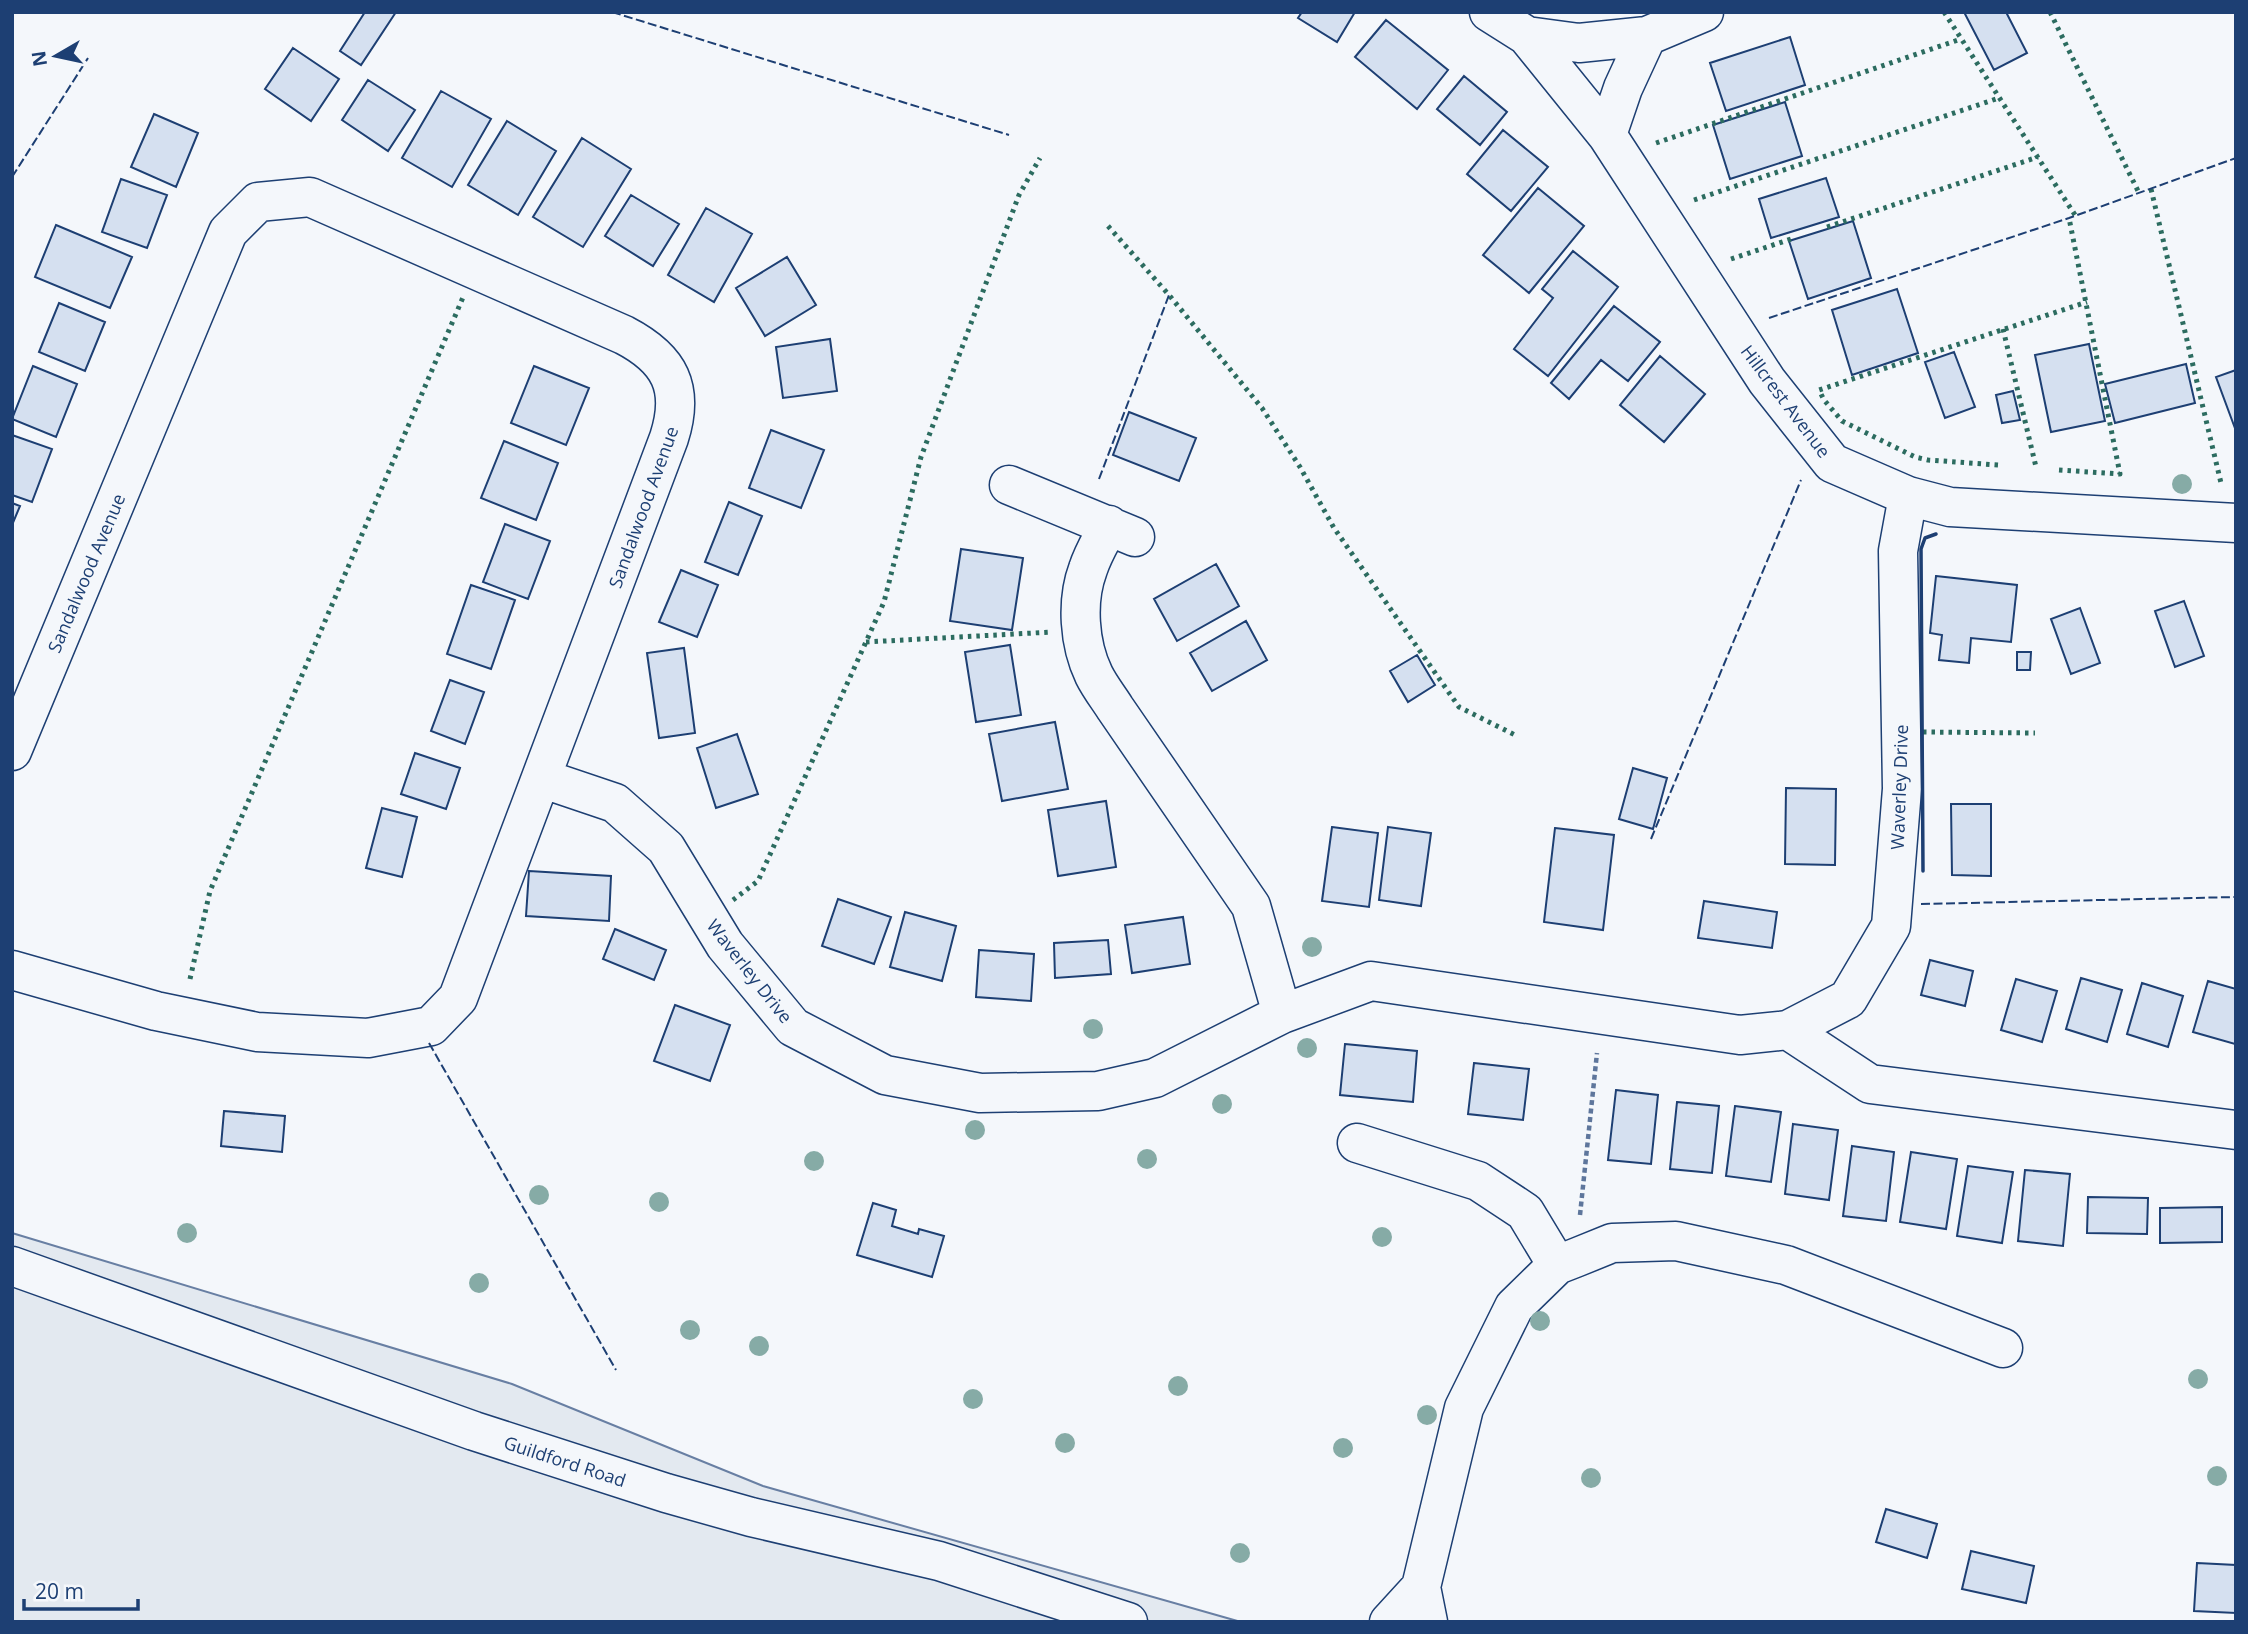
<svg xmlns="http://www.w3.org/2000/svg" width="2248" height="1634" viewBox="0 0 2248 1634" font-family="'Open Sans',sans-serif">
  <rect width="100%" height="100%" fill="#f4f7fb"/>
  <path fill="#e3e9f0" stroke="#687fa3" stroke-width="2" d="M12,1233L512,1384L763,1486L1241,1622H12Z"/>
  <path fill="#d5e0f0" stroke="#1d3f73" stroke-width="2" d="M365,12H396L361,65L340,51Z
    M1302,12H1355L1337,42L1298,18Z
    M1964,12H2006L2027,53L1994,70Z
    M1386,20L1448,70L1417,109L1355,57Z
    M1790,37L1805,85L1726,111L1710,63Z
    M293,48L339,79L311,121L265,89Z
    M1464,76L1507,112L1480,145L1437,109Z
    M368,80L415,110L388,151L342,120Z
    M441,91L491,119L452,187L402,158Z
    M1785,102L1802,156L1730,179L1713,125Z
    M154,114L198,133L176,187L131,167Z
    M507,121L556,151L518,215L468,185Z
    M1503,130L1548,167L1511,211L1467,174Z
    M582,138L631,169L583,247L533,217Z
    M1826,178L1839,217L1771,238L1759,199Z
    M121,179L167,195L147,248L102,232Z
    M1538,188L1584,226L1529,293L1483,255Z
    M631,195L679,224L653,266L605,236Z
    M706,208L752,234L714,302L668,275Z
    M1853,221L1871,278L1808,299L1789,241Z
    M56,225L132,257L110,308L35,277Z
    M1573,251L1618,287L1548,376L1514,349L1553,298L1542,289Z
    M787,257L816,305L765,336L736,288Z
    M1897,289L1918,353L1852,375L1832,310Z
    M59,303L105,322L85,371L39,352Z
    M1614,306L1660,342L1628,381L1601,360L1569,399L1551,383Z
    M830,339L837,391L783,398L776,347Z
    M2089,344L2105,421L2051,432L2035,355Z
    M1954,352L1975,407L1945,418L1925,362Z
    M1660,356L1705,394L1664,442L1620,405Z
    M2186,364L2195,403L2115,423L2105,384Z
    M33,366L77,384L56,437L12,419Z
    M534,366L589,388L566,445L511,423Z
    M2236,370V431L2216,377Z
    M2013,391L2020,420L2002,423L1996,395Z
    M1129,412L1196,438L1179,481L1113,455Z
    M771,430L824,450L801,508L749,488Z
    M12,435L52,449L32,502L12,495Z
    M504,441L558,463L536,520L481,498Z
    M729,502L762,516L738,575L705,562Z
    M12,503L20,506L12,525Z
    M505,524L550,541L528,599L483,582Z
    M961,549L1023,558L1012,630L950,621Z
    M1216,564L1239,606L1177,641L1154,599Z
    M681,570L718,585L697,637L659,622Z
    M1936,576L2017,585L2011,642L1971,638L1969,663L1939,660L1942,635L1930,633Z
    M471,585L515,600L491,669L447,654Z
    M2184,601L2204,656L2175,667L2155,611Z
    M2080,608L2100,663L2071,674L2051,619Z
    M1246,621L1267,660L1212,691L1190,653Z
    M1010,645L1021,715L976,722L965,652Z
    M684,648L695,733L659,738L647,653Z
    M2017,652H2031L2030,670H2017Z
    M1417,655L1435,685L1408,702L1390,671Z
    M450,680L484,692L465,744L431,731Z
    M1055,722L1068,789L1002,801L989,734Z
    M737,734L758,794L716,808L697,748Z
    M415,753L460,768L446,809L401,794Z
    M1633,768L1667,778L1653,829L1619,819Z
    M1786,788L1836,789L1835,865L1785,864Z
    M1106,801L1116,867L1058,876L1048,810Z
    M1951,804H1991V876L1952,875Z
    M382,808L417,817L402,877L366,868Z
    M1332,827L1378,833L1369,907L1322,901Z
    M1388,827L1431,833L1421,906L1379,900Z
    M1555,828L1614,835L1603,930L1544,922Z
    M529,871L611,876L609,921L526,916Z
    M838,899L891,917L874,964L822,946Z
    M1704,901L1777,912L1772,948L1698,938Z
    M905,912L956,926L942,981L890,967Z
    M1183,917L1190,964L1132,973L1125,925Z
    M615,929L666,950L654,980L603,959Z
    M1108,940L1111,974L1055,978L1054,943Z
    M979,950L1034,954L1031,1001L976,997Z
    M1930,960L1973,971L1965,1006L1921,995Z
    M2081,978L2122,990L2107,1042L2066,1029Z
    M2016,979L2057,991L2042,1042L2001,1030Z
    M2208,981L2236,989L2235,1044L2193,1032Z
    M2142,983L2183,996L2168,1047L2127,1034Z
    M675,1005L730,1025L710,1081L654,1061Z
    M1345,1044L1417,1051L1413,1102L1340,1095Z
    M1474,1063L1529,1069L1523,1120L1468,1114Z
    M1616,1090L1658,1095L1651,1164L1608,1160Z
    M1677,1102L1719,1106L1712,1173L1670,1169Z
    M1735,1106L1781,1112L1771,1182L1726,1176Z
    M224,1111L285,1116L282,1152L221,1146Z
    M1793,1124L1838,1130L1829,1200L1785,1194Z
    M1852,1146L1894,1152L1886,1221L1843,1216Z
    M1911,1152L1957,1159L1946,1229L1900,1222Z
    M1968,1166L2013,1172L2002,1243L1957,1236Z
    M2025,1170L2070,1174L2063,1246L2018,1241Z
    M2088,1197L2148,1198L2147,1234L2087,1233Z
    M873,1203L896,1210L892,1226L918,1234L919,1229L944,1236L932,1277L857,1255Z
    M2222,1207V1242L2160,1243V1208Z
    M1886,1509L1937,1524L1927,1558L1876,1542Z
    M1971,1551L2034,1566L2026,1603L1962,1589Z
    M2197,1563L2236,1565V1613L2194,1611Z"/>
  <g fill="none" stroke-linecap="round" stroke-linejoin="round">
    <g stroke="#1d3f73" stroke-width="41">
      <path id="minor" d="M1489,12L1527,36L1579,43L1647,36L1704,12
        M1527,36L1607,135L1767,381L1832,463L1908,496L1950,507L2236,523
        M1607,135L1623,88L1647,36
        M1009,485L1135,537
        M1109,525C1102,539 1093,553 1088,569C1076,601 1079,644 1094,675C1100,687 1108,697 1115,708L1251,906L1282,1014
        M12,751L228,232L258,202L310,197L624,335C670,359 685,388 669,438L458,998L431,1026L368,1038L257,1032L156,1011L12,970
        M541,778L615,803L666,848L725,945L793,1027L885,1075L980,1093L1098,1091L1155,1078L1282,1014L1371,981L1740,1035L1788,1030L1848,999L1891,926L1902,789L1898,551L1908,496
        M1788,1030L1870,1084L2236,1130
        M1357,1143L1478,1181L1525,1212L1557,1265
        M1421,1587L1464,1408L1514,1307L1557,1265L1575,1258L1612,1243L1676,1241L1786,1265L2003,1348
        M1389,1622L1421,1587L1428,1622"/>
    </g>
    <g stroke="#1d3f73" stroke-width="41">
      <path id="major" d="M12,1266L474,1431L666,1493L751,1517L939,1561L1128,1622"/>
    </g>
    <path stroke="#5e769c" stroke-width="4.5" stroke-dasharray="5 3.5" stroke-linecap="butt" d="M1580,1215L1597,1053"/>
    <use href="#minor" stroke="#f4f7fb" stroke-width="38"/>
    <use href="#major" stroke="#f4f7fb" stroke-width="38"/>
    <path stroke="#2c6c60" stroke-width="5" stroke-dasharray="3.5 5" stroke-linecap="butt" d="M1944,12L2075,215
      M2050,12L2139,193
      M1656,143L1961,39
      M2151,189L2221,483
      M1694,200L1999,98
      M1108,226L1169,295L1262,408L1300,467L1334,528L1459,707L1517,736
      M1827,227L2038,157
      M1731,259L1791,239
      M2003,329L2036,467
      M1998,465L1928,460L1915,457L1842,421L1824,400L1819,390L2087,302
      M2059,470L2120,474L2069,218
      M866,642L1052,632
      M1923,732L2035,733
      M733,900L758,881L884,602L921,457L1019,195L1040,158
      M190,979L210,891L464,295"/>
    <path stroke="#1d3f73" stroke-width="2" stroke-dasharray="9 3.5" stroke-linecap="butt" d="M612,12L1009,135
      M12,177L88,58
      M1769,318L2069,218L2236,158
      M1099,479L1169,295
      M1651,839L1801,480
      M1921,904L2236,897
      M429,1043L616,1370"/>
    <path stroke="#1d3f73" stroke-width="3.5" d="M1923,871L1921,549L1925,538L1936,534"/>
  </g>
  <g fill="#86aba6">
    <circle cx="2182" cy="484" r="10"/>
    <circle cx="1312" cy="947" r="10"/>
    <circle cx="1093" cy="1029" r="10"/>
    <circle cx="1307" cy="1048" r="10"/>
    <circle cx="1222" cy="1104" r="10"/>
    <circle cx="975" cy="1130" r="10"/>
    <circle cx="1147" cy="1159" r="10"/>
    <circle cx="814" cy="1161" r="10"/>
    <circle cx="539" cy="1195" r="10"/>
    <circle cx="659" cy="1202" r="10"/>
    <circle cx="187" cy="1233" r="10"/>
    <circle cx="1382" cy="1237" r="10"/>
    <circle cx="479" cy="1283" r="10"/>
    <circle cx="1540" cy="1321" r="10"/>
    <circle cx="690" cy="1330" r="10"/>
    <circle cx="759" cy="1346" r="10"/>
    <circle cx="2198" cy="1379" r="10"/>
    <circle cx="1178" cy="1386" r="10"/>
    <circle cx="973" cy="1399" r="10"/>
    <circle cx="1427" cy="1415" r="10"/>
    <circle cx="1065" cy="1443" r="10"/>
    <circle cx="1343" cy="1448" r="10"/>
    <circle cx="2217" cy="1476" r="10"/>
    <circle cx="1591" cy="1478" r="10"/>
    <circle cx="1240" cy="1553" r="10"/>
  </g>
  <g text-anchor="middle" dominant-baseline="central" stroke-width="5" stroke-linejoin="round" paint-order="stroke">
    <g font-size="18" fill="#1d3f73" stroke="#f4f7fb">
      <text transform="translate(1786 401) rotate(53)">Hillcrest Avenue</text>
      <text transform="translate(643 507) rotate(-70)">Sandalwood Avenue</text>
      <text transform="translate(86 573) rotate(-67)">Sandalwood Avenue</text>
      <text transform="translate(1899 787) rotate(-88)">Waverley Drive</text>
      <text transform="translate(750 971) rotate(52)">Waverley Drive</text>
      <text transform="translate(565 1461) rotate(18)">Guildford Road</text>
    </g>
  </g>
  <rect width="2248" height="1634" fill="none" stroke="#1d3f73" stroke-width="28"/>
  <g transform="translate(56 56) rotate(261)" stroke="#f4f7fb" stroke-width="5" paint-order="stroke">
  <path d="M0-5L12 26L0 18L-12 26Z" fill="#1d3f73"/>
  <text y="-10" font-size="19" font-weight="bold" text-anchor="middle" fill="#1d3f73">N</text>
  </g>
  <path d="M24 1599v10h114v-10" fill="none" stroke="#1d3f73" stroke-width="3.5"/>
  <text x="35" y="1599" font-size="21" fill="#1d3f73" stroke="#f4f7fb" stroke-width="5" paint-order="stroke">20 m</text>
</svg>
